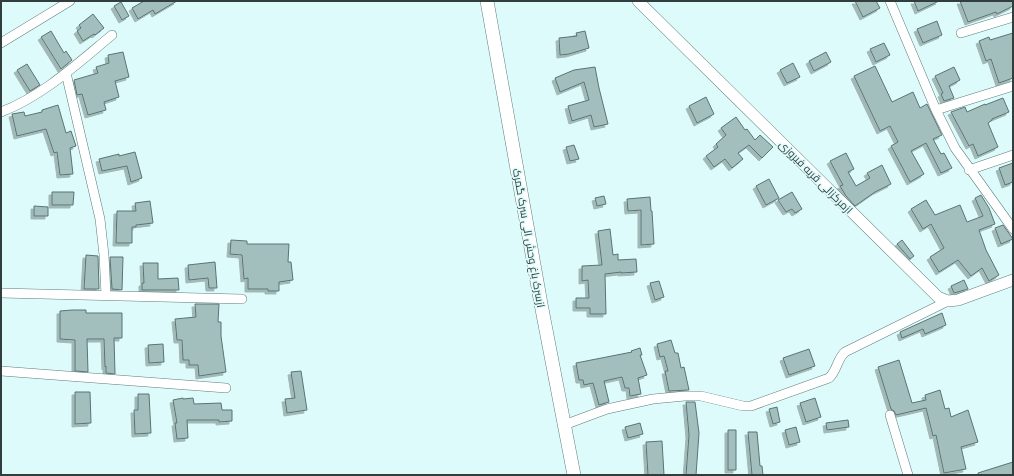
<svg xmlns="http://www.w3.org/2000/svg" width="1014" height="476" viewBox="0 0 1014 476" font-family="'IBM Plex Sans',Cairo,sans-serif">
  <defs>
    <filter id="shadow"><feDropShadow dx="-3" dy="3" stdDeviation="0" flood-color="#0004"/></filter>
  </defs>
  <rect width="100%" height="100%" fill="#ddfbfa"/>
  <path fill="#a2bfbe" stroke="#597473" filter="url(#shadow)" d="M144,1H177L155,14L153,10L138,19L132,8Z
    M855,1H876L880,8L863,17Z
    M914,1H939L918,11Z
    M960,1H1013V6L997,14L996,12L968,22Z
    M121,2L129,16L122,20L114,6Z
    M93,14L104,28L95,35L94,34L83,41L77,31L81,28L79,25Z
    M937,21L942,35L923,43L917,29Z
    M51,31L64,53L66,51L72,60L61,69L41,37Z
    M585,31L589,48L569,54L560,55L559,38L577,36L576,33Z
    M1013,33V78L999,83L991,59L986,61L979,41L989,37L990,40Z
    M884,43L890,55L876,62L870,49Z
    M123,52L129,77L115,81L119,97L104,102L106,110L88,115L82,94L77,95L74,80L98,73L96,67L109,63L108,55Z
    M826,52L831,62L814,71L809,61Z
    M793,63L800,77L787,83L780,70Z
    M27,64L40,85L30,91L17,70Z
    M875,66L892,102L913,92L920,108L927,104L942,135L933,139L941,154L944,153L952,168L941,173L926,143L911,151L924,174L910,182L891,146L898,142L890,126L880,131L854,76Z
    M595,67L599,88L608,124L594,127L591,115L572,121L568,106L589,100L584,82L560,92L555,78L574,70Z
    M954,67L960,80L949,86L954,98L944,101L941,94L943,93L935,76Z
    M706,97L714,114L697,123L689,106Z
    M1003,98L1009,112L992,119V120L988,123L998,147L978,156L973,144L969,146L951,112L965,107L967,112L985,104V105Z
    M58,105L66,133L71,131L76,146L70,148L73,174L60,175L57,152L54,153L46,129L17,136L12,114L24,112L25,116L42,112V110Z
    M736,117L745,130L747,129L755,140L760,135L773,147L762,158L749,145L738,153L743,159L732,168L725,159L714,167L706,156L718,147L716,144L726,135L721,128Z
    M574,145L579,159L570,161L566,147Z
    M135,152L142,178L131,182L127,166L102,171L99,159L119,154V156Z
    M846,153L854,169L848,172L856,186L870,178L867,173L882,165L891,184L875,192L855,206L846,196L840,186L843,185L830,161Z
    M1013,163V182L1005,185L999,168Z
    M769,179L779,198L766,205L756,186Z
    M52,192H74L73,205H52Z
    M792,192L802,209L795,213L792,209L786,212L778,200Z
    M981,195L989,208L995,224L979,230L986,250L999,275L989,281L982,268L971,276L958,260L939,272L930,257L944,248L931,224L923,229L911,209L926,200L935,215L960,205L967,222L983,216L975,198Z
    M604,196L606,204L597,206L595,198Z
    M650,197L651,211H652L654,244L641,245V210L628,211L627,199Z
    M150,201L153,223L136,225V227H132V243H116L117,211H136L135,203Z
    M34,206L48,207V216H34Z
    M1003,225L1013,239L1001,244L995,228Z
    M610,229L613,255L618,254V260L636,259L637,272L621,273V272L605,274L606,314H590V308H576V298H589L588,280L582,281V266L602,265L598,231Z
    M231,240L247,241V244H289L288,262H291L293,280L279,282V291H268V289H248V278L244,279L242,255L230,254Z
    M902,240L914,256L910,259L897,244Z
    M86,255L98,256L99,289H84Z
    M110,257H123L122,290L112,289Z
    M215,262L217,288H209L208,278L189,280L188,265Z
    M143,263H158V279L178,278L179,290H142V283H144Z
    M964,280L968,289L954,293L951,286Z
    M659,281L664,297L655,300L650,283Z
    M195,304H219L218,322H221V336L226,372L199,376L198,365H189V360H183L182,340H177L175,319L196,317Z
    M72,310H86V313H122V338H114L115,374L106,373V366L105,367L104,339H87L88,372L75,371V340L60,339V311Z
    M942,313L946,325L925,334L923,329L902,338L900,332Z
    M671,340L675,353H678L681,368L684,367L689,390L669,391L665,371H668L664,356L660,357L657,344Z
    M163,344L164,362L149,363L148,345Z
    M640,348L642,355H640L647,375L638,378L641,394L630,396L629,388H625L622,377L604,381L609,402L599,405L593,383L584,385L583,380H579L576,363L632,352L631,351Z
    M809,349L815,366L789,375L783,358Z
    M899,360L912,403L926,400L925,395L940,390L945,409L949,408L951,417L968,410L978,442L961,447L966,469L944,473L936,435L933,436L926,408L896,415L894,411L891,409L878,367Z
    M301,371L307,410L287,413L285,399L295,398L291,372Z
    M75,392H90L91,423L75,424Z
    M138,394H149L151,433L135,434L134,410H138Z
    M183,398V399L193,398L194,404L221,403L222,410H232V421L219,422V420H187L188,438L177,439L175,423H177L173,400Z
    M815,398L821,417L806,422L800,403Z
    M686,402H695L699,433L696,475H686L689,435Z
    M777,407L780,422L773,424L769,409Z
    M848,420L849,427L827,430L826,423Z
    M640,423L643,434L628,438L625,427Z
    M796,427L800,442L789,445L785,430Z
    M728,430H736V470H728Z
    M748,432H757L760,466H762L763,475H752Z
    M662,441L664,475H648L646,442Z
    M1013,462V475H978V473Z"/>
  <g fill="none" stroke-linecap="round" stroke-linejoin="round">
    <g stroke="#607c7b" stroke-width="10">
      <path id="minor" d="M890,1L936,110L955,148L1013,229
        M961,33L1013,17
        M1,43L70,1
        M66,73L100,219L104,255L106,295
        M936,110L1013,86
        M1,112C43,96 78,63 112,35
        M969,170L1013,155
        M1,293L242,299
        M1,371L226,388
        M890,415L908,475
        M564,425L607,409L653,399L685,396H701L743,406H751L829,378C837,371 837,359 845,352L948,301"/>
    </g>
    <g stroke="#607c7b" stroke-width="12">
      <path id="tertiary" d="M638,1L938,297L948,301L958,300L1013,280"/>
    </g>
    <g stroke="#607c7b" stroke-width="14">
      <path id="secondary" d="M487,1L541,304L574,475"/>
    </g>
    <use href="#minor" stroke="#fff" stroke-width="9"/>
    <use href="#tertiary" stroke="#fff" stroke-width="11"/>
    <use href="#secondary" stroke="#fff" stroke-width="13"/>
  </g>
  <g text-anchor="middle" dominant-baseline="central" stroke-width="3" stroke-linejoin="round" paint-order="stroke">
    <g font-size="11" fill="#323e3e" stroke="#ddfbfa">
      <text transform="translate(816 177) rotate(45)">ازمرکزالی قریه فیروزی</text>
      <text transform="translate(529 238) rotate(80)">ازسرک باغ وحش الی سرک گمرک</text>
    </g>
  </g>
  <rect width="1014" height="476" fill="none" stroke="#323e3e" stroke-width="4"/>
</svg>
